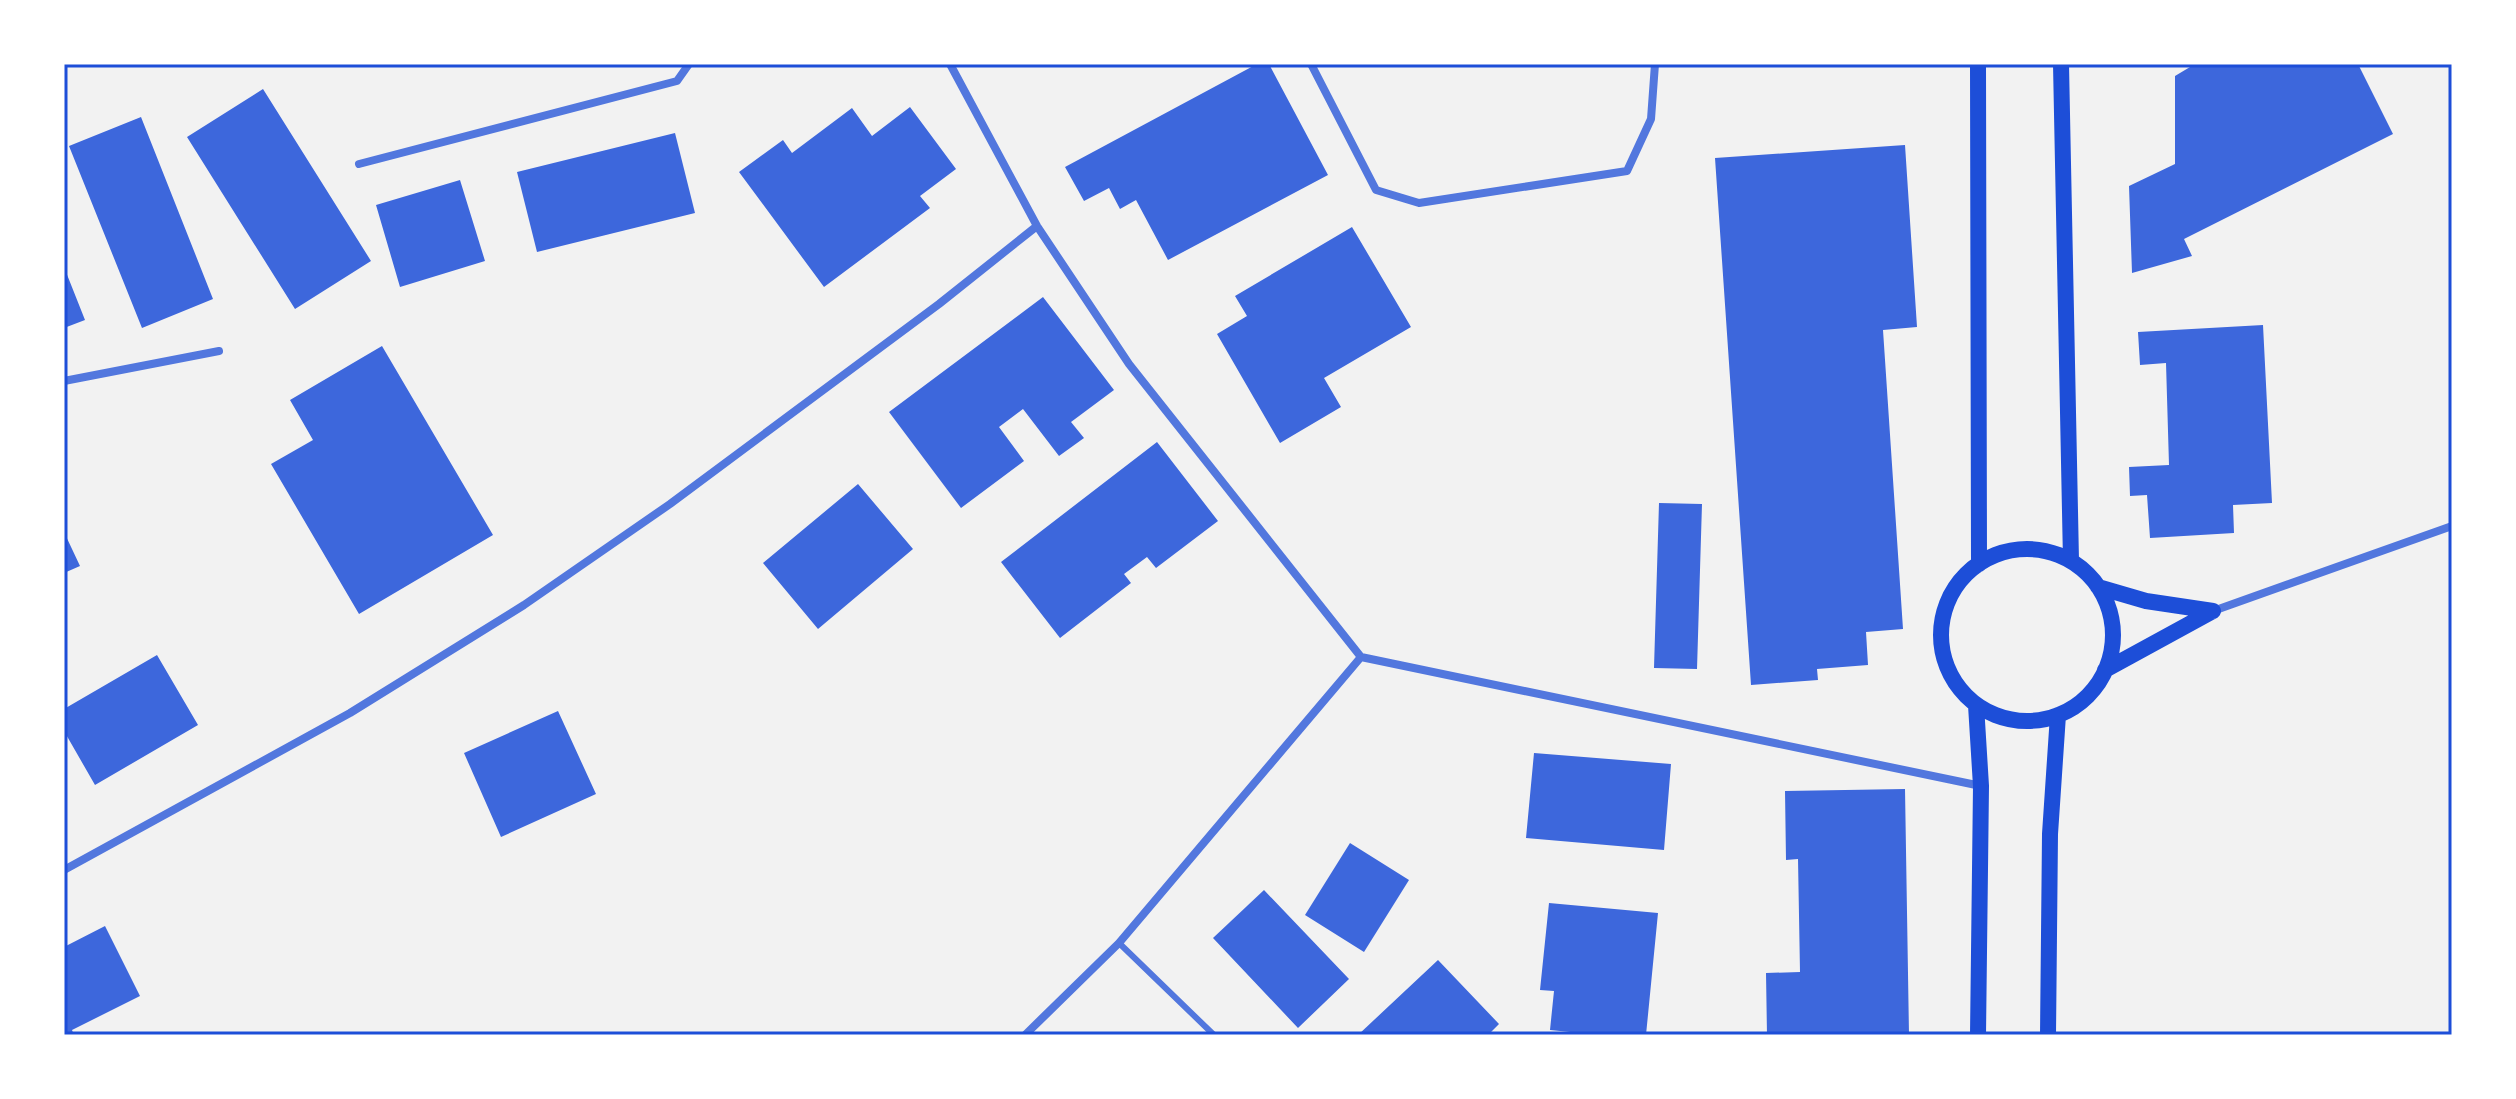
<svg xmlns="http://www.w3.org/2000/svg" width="2516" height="1099" viewBox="0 0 2516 1099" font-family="'Source Sans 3',sans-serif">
  <rect width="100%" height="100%" fill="#f2f2f2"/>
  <path fill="#3d67dc" d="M1257,64H1269L1328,175L1168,260L1136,200L1120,209L1109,188L1084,201L1065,167Z
    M2195,64H2358L2393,134L2184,239L2192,256L2132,273L2129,186L2175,164V76Z
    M263,89L371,261L295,309L187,137Z
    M910,107L956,169L920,196L930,208L824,287L739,172L783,140L792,153L852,108L872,136Z
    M141,117L213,299L142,328L69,146Z
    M675,133L695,213L537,252L517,172Z
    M1905,145L1917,327L1883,330L1903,629L1866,632L1868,665L1817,669L1818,680L1751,685L1715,158Z
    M460,180L485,261L400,287L376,205Z
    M1352,227L1411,327L1324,378L1341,407L1280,443L1217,334L1247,316L1235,296Z
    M64,267L85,320L64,328Z
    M1043,297L1114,390L1071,422L1084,438L1059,456L1023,409L999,427L1024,461L961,508L889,412Z
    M2263,325L2272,503L2233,505L2234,533L2150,538L2147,495L2130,496L2129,467L2169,465L2166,363L2140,365L2138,332Z
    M382,346L493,535L359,614L271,464L313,440L290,400Z
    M1157,442L1218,521L1156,568L1147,557L1124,574L1131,583L1060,638L1001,562Z
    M858,484L913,549L818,629L763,563Z
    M1659,503L1702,504L1697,669L1654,668Z
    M64,532L80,566L64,573Z
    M157,655L198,725L95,785L64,731V709Z
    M558,711L596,794L501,837L464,753Z
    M1534,753L1671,764L1664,850L1526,838Z
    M1905,789L1909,1035H1767L1766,973L1800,972L1798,859L1786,860L1785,791Z
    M1350,843L1409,880L1364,952L1305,915Z
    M1264,890L1349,979L1298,1028L1213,938Z
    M1549,903L1658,913L1646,1035H1600L1550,1030L1554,991L1540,990Z
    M105,926L140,996L72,1030L74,1035H64V947Z
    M1438,960L1499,1024L1488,1035H1358Z"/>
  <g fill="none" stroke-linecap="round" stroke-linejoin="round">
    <path stroke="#5277de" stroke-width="6" d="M1119,943L1214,1035"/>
    <path stroke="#5277de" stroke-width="8" d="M950,64L1037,226L1129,364L1361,657L1981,786
      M1311,64L1376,190L1419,203L1627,171L1651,119L1655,64
      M359,164L677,81L689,64
      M64,381L219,351
      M2213,611L2452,526
      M64,870L350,713L524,605L670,504L939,304L1037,226
      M1025,1035L1119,943L1361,657"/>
    <path stroke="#1d4ed8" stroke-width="16" d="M1978,64L1979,564
      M2061,64L2071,561
      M1941 635a86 86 0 1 1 172 0a86 86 0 1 1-172 0Z
      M2098,587L2146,601L2213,611
      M2105,670L2213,611
      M1976,705L1981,786L1978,1035
      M2048,1035L2050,834L2058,715"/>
  </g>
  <rect width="2516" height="1099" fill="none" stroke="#ffffff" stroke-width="132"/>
  <rect x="66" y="66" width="2384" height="967" fill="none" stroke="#1d4ed8" stroke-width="3"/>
</svg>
